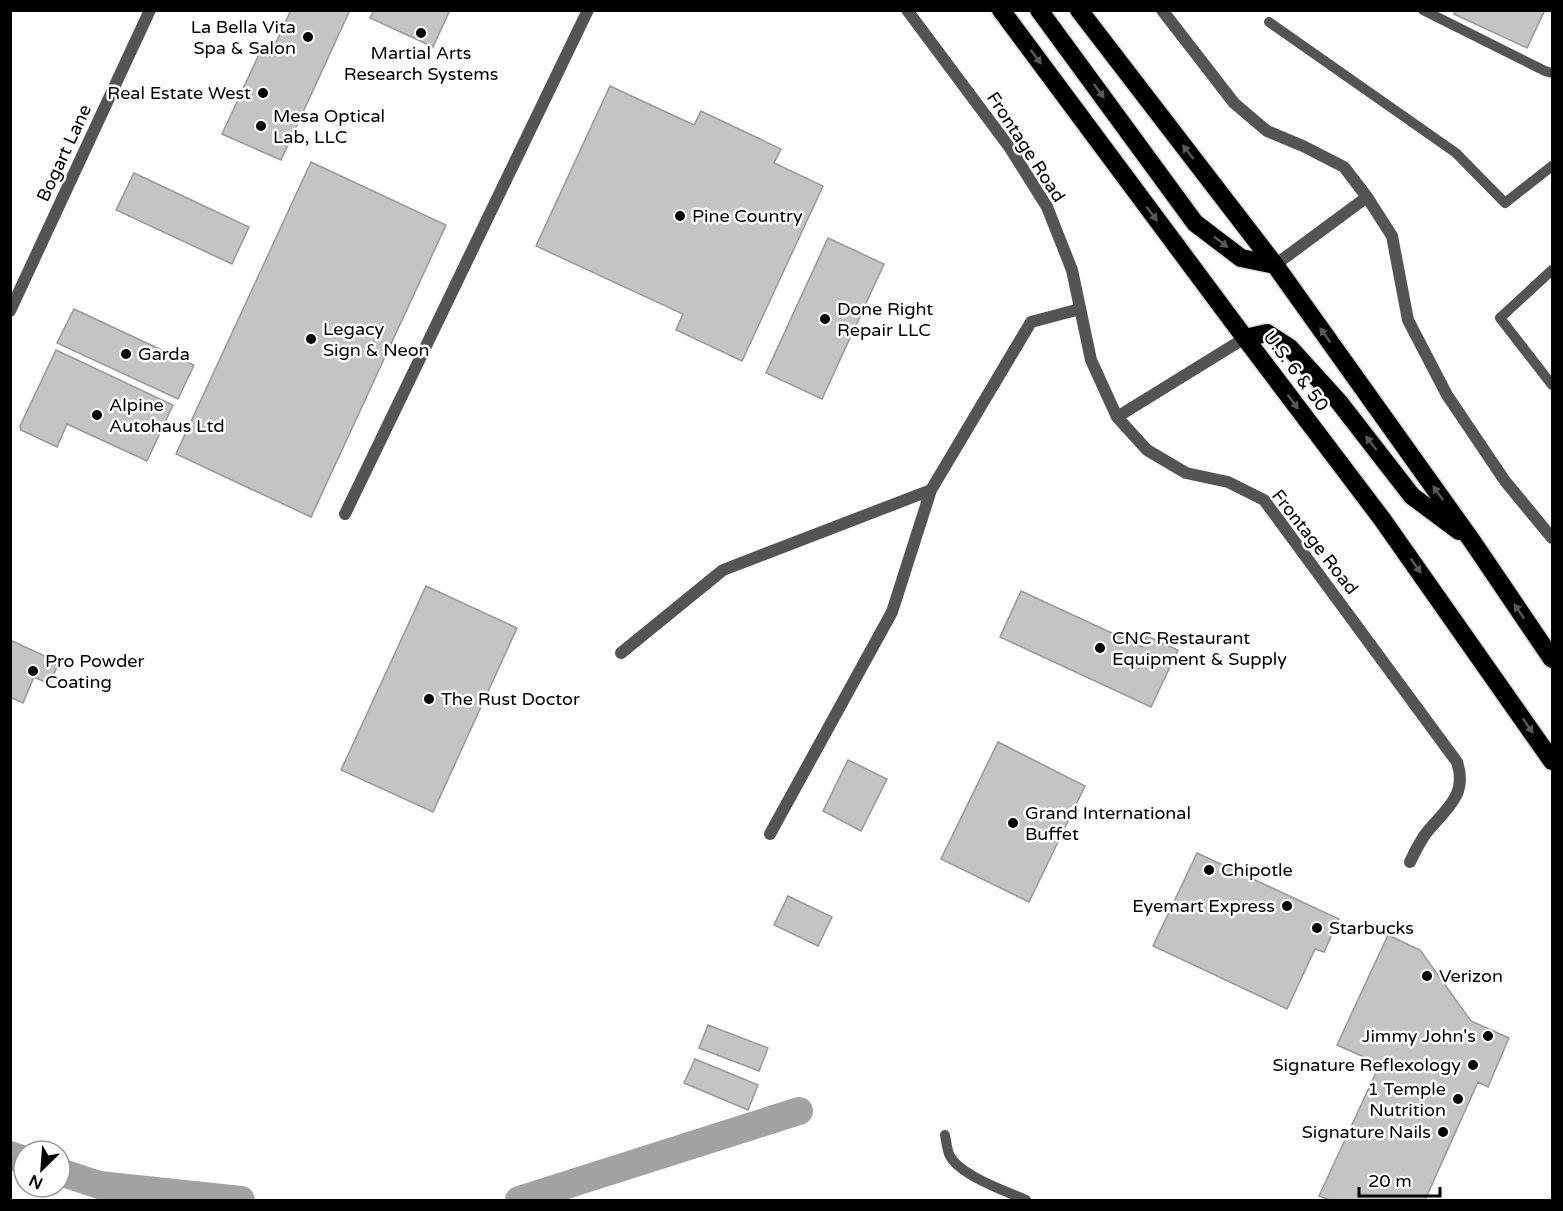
<svg xmlns="http://www.w3.org/2000/svg" width="1563" height="1211" viewBox="0 0 1563 1211" font-family="'Varela Round',sans-serif">
  <rect width="100%" height="100%" fill="#fff"/>
  <g fill="none" stroke-linecap="round" stroke-linejoin="round">
    <path stroke="#a2a2a2" stroke-width="28" d="M10,1155L24,1160
      M60,1172L99,1185L241,1200
      M519,1200L799,1111"/>
  </g>
  <path fill="#c4c4c4" stroke="#989898" stroke-width="1.5" d="M291,10H350L281,160L222,134L262,48L271,53Z
    M374,10H450L433,47L370,18Z
    M1455,10H1545L1527,48L1454,14Z
    M610,86L694,125L701,111L781,149L774,163L823,186L742,361L676,330L683,314L536,246Z
    M311,162L446,225L311,517L176,454Z
    M134,173L249,227L232,264L116,210Z
    M828,238L884,264L822,399L766,373Z
    M74,309L194,365L178,399L57,343Z
    M56,350L173,405L147,461L67,424L57,447L21,430L20,426Z
    M426,586L517,628L433,812L341,770Z
    M1021,591L1142,647L1147,636L1178,650L1151,707L1000,637Z
    M10,640L45,656L44,658L58,665L49,684L34,677L23,703L10,697Z
    M998,742L1085,786L1029,902L941,859Z
    M848,760L887,779L861,831L823,811Z
    M1197,853L1339,919L1324,952L1315,949L1287,1009L1153,946Z
    M788,896L832,917L818,946L774,925Z
    M1388,935L1420,950L1471,1021L1509,1038L1488,1087L1478,1082L1425,1200H1330L1319,1196L1380,1064L1337,1045Z
    M708,1025L768,1048L759,1071L699,1048Z
    M695,1059L758,1085L748,1110L684,1083Z"/>
  <g fill="none" stroke-linecap="round" stroke-linejoin="round">
    <g stroke="#dbdbdb" stroke-width="21">
      <path id="highway" d="M1001,10L1245,338L1382,519L1552,761
        M1039,10L1195,223L1241,258L1275,265
        M1079,10L1275,265L1472,541L1552,659
        M1245,338L1267,333L1290,348L1339,402L1412,496L1459,531"/>
    </g>
    <path stroke="#545454" stroke-width="10" d="M1423,10L1545,71L1552,73
      M1269,22L1456,153L1505,203L1552,166
      M1552,270L1500,318L1552,385
      M945,1135C946,1141 947,1148 949,1154C958,1175 1006,1191 1026,1200"/>
    <path stroke="#545454" stroke-width="12" d="M907,10L1010,148L1047,207L1072,270L1091,360L1117,417L1147,450L1186,473L1228,482L1264,500L1457,762C1469,798 1442,811 1424,836C1419,844 1414,853 1410,862
      M1162,10L1234,103L1267,131L1303,146L1344,167L1367,197L1392,236L1408,320L1447,395L1505,481L1552,538
      M1275,265L1367,197
      M10,311L150,10
      M1117,417L1245,338
      M345,514L588,10
      M621,653L723,570L931,490L1031,322L1080,309
      M770,834L892,612L931,490"/>
    <use href="#highway" stroke="#000" stroke-width="18"/>
  </g>
  <defs><path id="oneway-solid" d="M-6-.8H1V-3.2L6.5 0L1 3.2V.8H-6Z" transform="scale(1.5)"/></defs>
  <g fill="#595959">
    <use href="#oneway-solid" transform="translate(1036 57) rotate(53)"/>
    <use href="#oneway-solid" transform="translate(1099 91) rotate(54)"/>
    <use href="#oneway-solid" transform="translate(1188 152) rotate(-128)"/>
    <use href="#oneway-solid" transform="translate(1152 214) rotate(53)"/>
    <use href="#oneway-solid" transform="translate(1221 242) rotate(38)"/>
    <use href="#oneway-solid" transform="translate(1325 335) rotate(-126)"/>
    <use href="#oneway-solid" transform="translate(1293 402) rotate(53)"/>
    <use href="#oneway-solid" transform="translate(1371 443) rotate(-128)"/>
    <use href="#oneway-solid" transform="translate(1438 493) rotate(-126)"/>
    <use href="#oneway-solid" transform="translate(1416 566) rotate(55)"/>
    <use href="#oneway-solid" transform="translate(1519 611) rotate(-124)"/>
    <use href="#oneway-solid" transform="translate(1528 726) rotate(55)"/>
  </g>
  <g fill="#000" stroke="#fff" stroke-width="2">
    <circle cx="421" cy="33" r="6"/>
    <circle cx="308" cy="37" r="6"/>
    <circle cx="263" cy="93" r="6"/>
    <circle cx="261" cy="126" r="6"/>
    <circle cx="680" cy="216" r="6"/>
    <circle cx="825" cy="319" r="6"/>
    <circle cx="311" cy="339" r="6"/>
    <circle cx="126" cy="354" r="6"/>
    <circle cx="97" cy="415" r="6"/>
    <circle cx="1100" cy="648" r="6"/>
    <circle cx="33" cy="671" r="6"/>
    <circle cx="429" cy="699" r="6"/>
    <circle cx="1013" cy="823" r="6"/>
    <circle cx="1209" cy="870" r="6"/>
    <circle cx="1287" cy="906" r="6"/>
    <circle cx="1317" cy="928" r="6"/>
    <circle cx="1427" cy="976" r="6"/>
    <circle cx="1488" cy="1036" r="6"/>
    <circle cx="1473" cy="1065" r="6"/>
    <circle cx="1458" cy="1099" r="6"/>
    <circle cx="1443" cy="1132" r="6"/>
  </g>
  <g text-anchor="middle" dominant-baseline="central" stroke-width="5" stroke-linejoin="round" paint-order="stroke">
    <g font-size="18" fill="#000" stroke="#fff" text-anchor="start">
      <text x="296" y="27" text-anchor="end">La Bella Vita<tspan x="296" dy="21">Spa &amp; Salon</tspan></text>
      <text x="421" y="53" text-anchor="middle">Martial Arts<tspan x="421" dy="21">Research Systems</tspan></text>
      <text x="251" y="93" text-anchor="end">Real Estate West</text>
      <text x="273" y="116">Mesa Optical<tspan x="273" dy="21">Lab, LLC</tspan></text>
      <text x="692" y="216">Pine Country</text>
      <text x="837" y="309">Done Right<tspan x="837" dy="21">Repair LLC</tspan></text>
      <text x="323" y="329">Legacy<tspan x="323" dy="21">Sign &amp; Neon</tspan></text>
      <text x="138" y="354">Garda</text>
      <text x="109" y="405">Alpine<tspan x="109" dy="21">Autohaus Ltd</tspan></text>
      <text x="1112" y="638">CNC Restaurant<tspan x="1112" dy="21">Equipment &amp; Supply</tspan></text>
      <text x="45" y="661">Pro Powder<tspan x="45" dy="21">Coating</tspan></text>
      <text x="441" y="699">The Rust Doctor</text>
      <text x="1025" y="813">Grand International<tspan x="1025" dy="21">Buffet</tspan></text>
      <text x="1221" y="870">Chipotle</text>
      <text x="1275" y="906" text-anchor="end">Eyemart Express</text>
      <text x="1329" y="928">Starbucks</text>
      <text x="1439" y="976">Verizon</text>
      <text x="1476" y="1036" text-anchor="end">Jimmy John's</text>
      <text x="1461" y="1065" text-anchor="end">Signature Reflexology</text>
      <text x="1446" y="1089" text-anchor="end">1 Temple<tspan x="1446" dy="21">Nutrition</tspan></text>
      <text x="1431" y="1132" text-anchor="end">Signature Nails</text>
    </g>
    <g font-size="18" fill="#000" stroke="#fff">
      <text transform="translate(1026 147) rotate(57)">Frontage Road</text>
      <text transform="translate(64 153) rotate(-65)">Bogart Lane</text>
      <text transform="translate(1296 371) rotate(53)">U.S. 6 &amp; 50</text>
      <text transform="translate(1315 542) rotate(52)">Frontage Road</text>
    </g>
  </g>
  <rect width="1563" height="1211" fill="none" stroke="#000000" stroke-width="24"/>
  <g transform="translate(42 1169) rotate(205)"><circle r="28" fill="#ffffff" stroke="#999999" stroke-width="1.5"/>
  <path d="M0-4.5L10 22L0 15L-10 22Z" fill="#000000"/>
  <text y="-9" font-size="16" font-weight="bold" text-anchor="middle" fill="#000000">N</text>
  </g>
  <path d="M1359 1187v9h81v-9" fill="none" stroke="#000000" stroke-width="3"/>
  <text x="1368" y="1187" font-size="18" fill="#000000" stroke="#ffffff" stroke-width="4.5" paint-order="stroke">20 m</text>
</svg>
